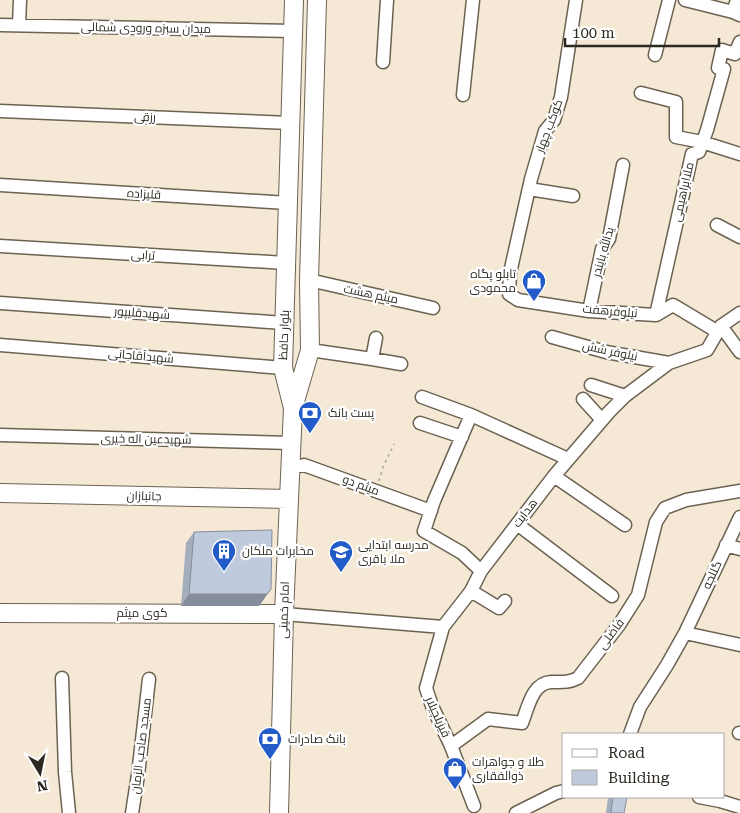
<svg xmlns="http://www.w3.org/2000/svg" width="740" height="813" viewBox="0 0 740 813" font-family="'Roboto Serif',Cairo,serif">
  <rect width="100%" height="100%" fill="#f5e9d6"/>
  <g fill="none" stroke-linecap="round" stroke-linejoin="round">
    <g stroke="#6c6252" stroke-width="15">
      <path id="street" d="M576,0L561,97L554,120L545,131L531,179L510,273L509,294L518,300L589,311L656,315L673,305L718,332
        M685,0L733,12L740,15
        M733,12L737,0
        M0,25L293,31
        M19,25L20,0
        M655,55L669,0
        M383,62L387,0
        M641,93L676,102V137L702,142L740,154
        M463,95L473,0
        M0,111L290,123
        M0,185L288,203
        M529,189L573,196
        M717,225L740,237
        M0,246L286,263
        M309,280L433,308
        M0,303L284,323
        M589,311L602,249L609,239L623,165
        M656,315L692,154L699,152L707,130L724,69L718,68L722,50L735,54L740,42
        M721,326L740,352
        M552,337L606,352L669,363
        M0,345L283,368
        M310,350L372,359L401,364
        M372,359L376,338
        M591,385L625,396
        M422,397L471,415L568,459
        M583,399L602,420
        M471,415L434,501L424,531L462,553L481,571
        M420,423L462,437
        M0,435L291,443
        M290,468L304,465L431,511
        M554,476L625,525
        M517,524L612,596
        M726,545L740,549
        M471,591L499,608L505,601
        M284,614L443,627L471,591L481,571L554,476L609,412L625,396L669,363L707,350L721,326L740,313
        M443,627L426,688L432,706L451,746L474,806
        M685,633L740,645
        M62,678L65,772L69,813
        M739,733H740
        M630,734L640,707L667,665L685,633L740,517
        M451,746L488,719L522,723C528,708 532,683 551,682C562,682 568,683 578,678L619,625L638,595L656,522L665,508L686,500L740,491
        M699,797L720,801L740,807
        M132,813L138,775L149,679
        M516,813L556,793L564,791"/>
    </g>
    <g stroke="#6c6252" stroke-width="20">
      <path id="secondary" d="M293,408L283,368L294,0
        M0,493L289,499
        M0,613L284,614
        M279,813L284,614L293,408L310,350L309,280L317,0"/>
    </g>
    <path stroke="#b8ae9f" stroke-width="2" stroke-dasharray="2.5 4" stroke-linecap="butt" d="M379,481L383,467L394,444"/>
    <use href="#street" stroke="#fff" stroke-width="12"/>
    <use href="#secondary" stroke="#fff" stroke-width="18"/>
  </g>
  <path fill="#a4aebd" d="M194,532L271,589L259,606H181L186,543Z
    M608,797H627L624,813H606Z"/>
  <path fill="#868d9a" d="M271,589L259,606H181L189,594Z"/>
  <path fill="#bfcadc" stroke="#868d9a" d="M272,530L271,589L267,594H189L194,532Z
    M613,797H627L624,813H611Z"/>
  <defs>
    <g id="shop-pin" transform="scale(1.25)"><path d="M0 17L-7.5 6A9.5 9.5 0 1 1 7.5 6Z" fill="#235bc8" stroke="#fff"/><path d="M-5-2.5h2.3a2.7 3.5 0 0 1 5.4 0H5L5.5 6h-11ZM-1.5-2.5h3a1.5 2.3 0 0 0-3 0Z" fill="#fff"/></g>
    <g id="bank-pin" transform="scale(1.25)"><path d="M0 17L-7.5 6A9.5 9.5 0 1 1 7.5 6Z" fill="#235bc8" stroke="#fff"/><path d="M-6-4H6V4H-6ZM0-2.3a2.3 2.3 0 1 0 0 4.6a2.3 2.3 0 1 0 0-4.6Z" fill="#fff"/></g>
    <g id="building-pin" transform="scale(1.25)"><path d="M0 17L-7.5 6A9.5 9.5 0 1 1 7.5 6Z" fill="#235bc8" stroke="#fff"/><path d="M-4-6H4V6H1V3H-1V6H-4ZM-2.5-4.3h1.7v1.8h-1.7ZM.8-4.3h1.7v1.8H.8ZM-2.5-1h1.7V.8h-1.7ZM.8-1h1.7V.8H.8Z" fill="#fff"/></g>
    <g id="school-pin" transform="scale(1.25)"><path d="M0 17L-7.5 6A9.5 9.5 0 1 1 7.5 6Z" fill="#235bc8" stroke="#fff"/><path d="M0-5L7-2L0 1L-7-2ZM-4 1L0 2.5L4 1V4Q0 6-4 4Z" fill="#fff"/></g>
  </defs>
  <g fill-rule="evenodd">
    <use href="#shop-pin" x="534" y="281"/>
    <use href="#bank-pin" x="310" y="413"/>
    <use href="#building-pin" x="224" y="551"/>
    <use href="#school-pin" x="341" y="552"/>
    <use href="#bank-pin" x="270" y="739"/>
    <use href="#shop-pin" x="455" y="769"/>
  </g>
  <g text-anchor="middle" dominant-baseline="central" stroke-width="4.5" stroke-linejoin="round" paint-order="stroke">
    <g font-size="12" fill="#2d2821" stroke="#fff">
      <text transform="translate(146 28) rotate(1)">میدان سبزه ورودی شمالی</text>
      <text transform="translate(145 117) rotate(2)">رزقی</text>
      <text transform="translate(549 126) rotate(-69)">کوکب چهار</text>
      <text transform="translate(683 192) rotate(-77)">ملاابراهیمی</text>
      <text transform="translate(144 194) rotate(3)">قلیزاده</text>
      <text transform="translate(603 252) rotate(-74)">یدالله بایندر</text>
      <text transform="translate(143 255) rotate(4)">ترابی</text>
      <text transform="translate(371 294) rotate(12)">میثم هشت</text>
      <text transform="translate(610 311) rotate(5)">نیلوفرهفت</text>
      <text transform="translate(142 313) rotate(4)">شهیدقلیپور</text>
      <text transform="translate(284 335) rotate(-88)">بلوار حافظ</text>
      <text transform="translate(610 351) rotate(12)">نیلوفر شش</text>
      <text transform="translate(141 356) rotate(5)">شهیدآقاجانی</text>
      <text transform="translate(146 439) rotate(1)">شهیدعین اله خیری</text>
      <text transform="translate(361 485) rotate(20)">میثم دو</text>
      <text transform="translate(144 496) rotate(1)">جانبازان</text>
      <text transform="translate(525 513) rotate(-53)">هدایت</text>
      <text transform="translate(712 575) rotate(-65)">گللجه</text>
      <text transform="translate(284 610) rotate(-88)">امام خمینی</text>
      <text x="142" y="613">کوی میثم</text>
      <text transform="translate(611 634) rotate(-53)">فاضلی</text>
      <text transform="translate(438 717) rotate(66)">قیزیلچیلار</text>
      <text transform="translate(141 746) rotate(-83)">مسجد صاحب الزمان</text>
    </g>
    <g font-size="12" fill="#2d2821" stroke="#fff" text-anchor="start">
      <text x="516" y="274" text-anchor="end">تابلو پگاه<tspan x="516" dy="14">محمودی</tspan></text>
      <text x="328" y="413">پست بانک</text>
      <text x="358" y="545">مدرسه ابتدایی<tspan x="358" dy="14">ملا باقری</tspan></text>
      <text x="242" y="551">مخابرات ملکان</text>
      <text x="288" y="739">بانک صادرات</text>
      <text x="472" y="762">طلا و جواهرات<tspan x="472" dy="14">ذوالفقاری</tspan></text>
    </g>
  </g>
  <rect x="562" y="733" width="162" height="65" fill="#ffffff" stroke="#aba9a6"/>
  <rect x="572" y="749" width="25" height="8" fill="#ffffff" stroke="#aba9a6"/>
  <text x="608" y="758" font-size="15" fill="#2d2821">Road</text>
  <rect x="572" y="770" width="25" height="15" fill="#bfcadc" stroke="#aba9a6"/>
  <text x="608" y="783" font-size="15" fill="#2d2821">Building</text>
  <g transform="translate(40 773) rotate(170)" stroke="#ffffff" stroke-width="4" paint-order="stroke">
  <path d="M0-4L9 19L0 12L-9 19Z" fill="#2d2821"/>
  <text y="-8" font-size="14" font-weight="bold" text-anchor="middle" fill="#2d2821">N</text>
  </g>
  <path d="M565 38v8h154v-8" fill="none" stroke="#2d2821" stroke-width="2.5"/>
  <text x="572" y="38" font-size="15" fill="#2d2821" stroke="#ffffff" stroke-width="4" paint-order="stroke">100 m</text>
</svg>
